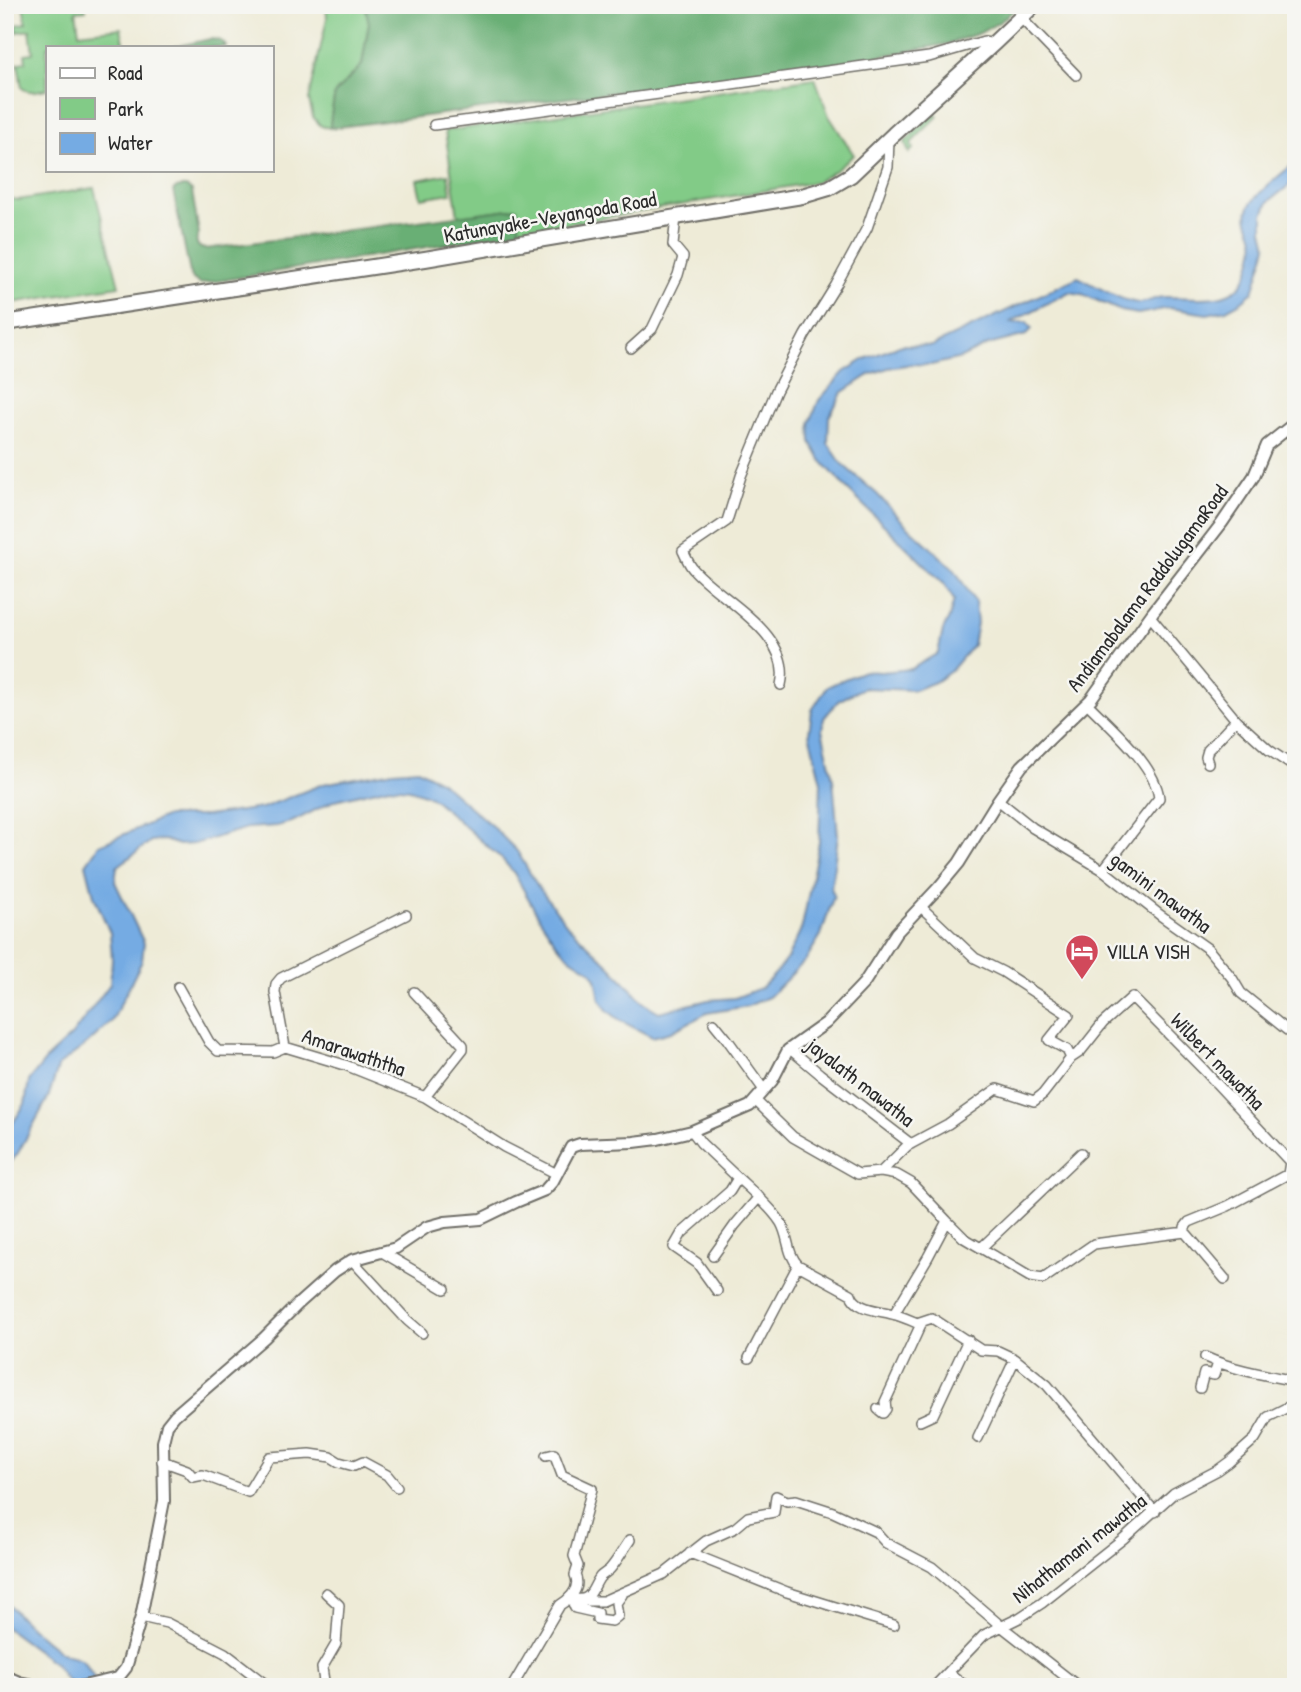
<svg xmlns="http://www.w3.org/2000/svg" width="1301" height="1692" viewBox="0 0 1301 1692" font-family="'Patrick Hand',sans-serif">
  <rect width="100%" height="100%" fill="#f6f6f2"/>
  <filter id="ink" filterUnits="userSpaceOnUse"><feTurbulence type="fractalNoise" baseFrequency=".0143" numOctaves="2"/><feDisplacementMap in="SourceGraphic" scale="14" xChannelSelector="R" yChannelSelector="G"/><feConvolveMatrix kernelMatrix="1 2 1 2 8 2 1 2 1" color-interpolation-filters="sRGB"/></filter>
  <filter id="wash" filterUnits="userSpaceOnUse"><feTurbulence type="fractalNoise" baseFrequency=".00686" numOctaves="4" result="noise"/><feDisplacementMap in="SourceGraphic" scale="28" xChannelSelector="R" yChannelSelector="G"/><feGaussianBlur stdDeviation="1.57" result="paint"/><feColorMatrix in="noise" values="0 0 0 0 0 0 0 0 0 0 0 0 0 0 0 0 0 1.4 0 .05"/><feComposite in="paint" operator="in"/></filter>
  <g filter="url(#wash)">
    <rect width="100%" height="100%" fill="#eeebd7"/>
    <path fill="#82cb87" stroke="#567b59" stroke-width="2" d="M23,5H85L86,10L76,11L79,33L121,28L125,47H47V89C39,90 29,94 22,88L18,63L26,62L25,54L33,53L30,30L17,32L16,25L26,23Z
      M326,5H365L369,23L362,65L335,93L331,116L330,128L321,126L313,117L309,100L327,18Z
      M815,78L829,116L854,155L836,170L816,182L520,232L516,208L458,216L445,131Z
      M934,112L938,116L911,143L913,149L909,153L905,142Z
      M448,174L451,193L421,198L417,180Z
      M94,188L119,286L5,304V198L18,200Z"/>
    <path fill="#69af74" stroke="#4a6d50" stroke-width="2" d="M365,5H1020L1001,21L980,33L947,44L831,65L330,128L331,116L335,93L362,65L369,23Z
      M210,39C217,39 224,40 226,47H174Z
      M181,187H186L192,191L199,234C194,241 197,248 205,249L517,208L520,232L200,284L193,279L190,273L173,191L177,188Z"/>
    <path fill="#75abe3" stroke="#506b87" stroke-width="2" d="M1296,162V180L1268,202L1263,214V230L1267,247L1253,292L1241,302L1226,310L1207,314L1169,308L1138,314L1121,311L1082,294L1069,292L1009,323L1027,322L1032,329L1026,335L988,345L961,358L931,365L912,364L888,368L871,374L842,393L829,417L828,443L842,464L877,494L904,523L954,569L975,602L977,623L973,645L951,671L935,682L914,690L863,688L838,701L824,718L822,730L833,779L838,836L831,888L834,895L821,935L805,961L769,997L748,1006L707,1013L671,1032L652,1037L621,1021L607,1010L600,999L596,979L591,971L572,959L557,944L540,919L514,873L503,860L435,800L427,795L410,789L389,787L335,800L294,821L277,826L247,828L194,844L179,845L164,840L151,841L117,867L115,882L144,943L142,961L112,1021L87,1044L59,1065L48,1098L18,1153L5,1170V1135L25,1104L29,1081L48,1057L72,1035L110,984L112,959L110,933L94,896L86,864L99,845L167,816H206L262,808L323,784L393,771L418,769L440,781L493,827L517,851L537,885L568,926L611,967L644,1003L659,1012L708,1000L735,998L761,988L774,975L788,957L802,927L819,842L821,782L809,733L812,710L827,687L842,680L864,671L881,672L911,669L938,653L943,630L949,618L954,600L944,584L844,486L821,460L811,442L810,423L819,400L844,372L865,359L902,345L932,346L1078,277C1097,286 1118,300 1138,303C1146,304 1155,297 1164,297C1191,296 1234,307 1247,275C1251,265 1256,249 1254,238C1251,227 1244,219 1249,207C1256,193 1283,173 1296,162Z
      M5,1601C22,1620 39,1636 59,1651C67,1657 78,1655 84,1662C90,1669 94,1679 99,1687H78L66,1679L54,1663L5,1627Z"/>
  </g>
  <g filter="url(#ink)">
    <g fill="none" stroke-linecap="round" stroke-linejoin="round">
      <g stroke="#6f6e67" stroke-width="12">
        <path id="minor" d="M1021,18L1076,75
          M434,125L929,57L984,41L994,43
          M631,348L652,329L678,275L683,257L673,245L676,217
          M1150,616L1236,720L1269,750L1296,768
          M781,685C793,634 722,601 694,570C689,565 686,557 683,551L727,521L741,476L776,391L805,335L836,285L867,228L888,167L889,138
          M1087,703C1110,727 1155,764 1159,798L1103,870
          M1208,763L1206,757L1208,750L1236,720
          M998,800L1033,828L1103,870L1160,915L1208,949L1232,978L1241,993L1287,1030
          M406,915L281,978L276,984L275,992L285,1047L345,1065L425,1097L504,1147L557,1174
          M178,987L209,1042L218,1051L273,1052L285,1047
          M414,992L463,1045V1049L425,1097
          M714,1023L727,1039L764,1090
          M790,1049L820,1074L911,1144
          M1071,1058L1080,1052L1103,1023L1132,997L1203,1069L1290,1162L1288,1174L1228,1206L1189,1222L1185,1227V1232L1225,1279
          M755,1100L793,1137L858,1174L881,1172L897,1175L911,1183L947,1221L964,1238L1030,1277L1043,1279L1094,1244L1185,1232
          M692,1131L701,1143L738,1178L730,1191L682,1233L674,1247L697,1263L717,1291
          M881,1172L907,1146L948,1124L997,1089L1034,1101L1043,1094L1071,1058L1067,1050L1049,1040L1069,1015L1003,972L975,958L921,907
          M738,1178C751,1190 772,1208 781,1223C789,1237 787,1254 798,1265L851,1294C856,1311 882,1310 896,1315C903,1317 910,1320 917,1323L932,1318L981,1350L998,1351L1015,1359L1047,1385L1155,1512
          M981,1248L1081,1153
          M382,1252L445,1289
          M713,1256L735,1225L759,1197
          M352,1260L407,1320L422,1333
          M894,1314L928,1257L947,1221
          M1205,1357C1234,1370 1265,1375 1296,1381
          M749,1358L798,1265
          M1200,1388L1204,1373L1214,1375L1218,1363
          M878,1409L883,1413L886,1409L885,1402L922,1322
          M920,1421L933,1415L968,1340
          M978,1438L1015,1359
          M162,1461L187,1470L193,1477L203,1475L248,1492L269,1457L310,1454L331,1457L339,1462L354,1466L363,1462L387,1475L397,1487
          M690,1553L787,1592L894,1625
          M622,1595L616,1603L618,1616L612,1621L597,1619V1613L575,1608L571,1598C592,1604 591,1589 600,1577C603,1574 607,1572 610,1569C617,1561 623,1550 630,1540
          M580,1601H603L664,1574L706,1541L735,1528L748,1517L774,1512L776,1496L787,1501L796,1500L833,1512L876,1532L886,1543L932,1567L1001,1626L1079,1687
          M141,1617L167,1623L225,1653L269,1687
          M949,1673L967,1687
          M320,1687L324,1681L322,1668L336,1644L339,1605L326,1593
          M512,1687L560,1605C571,1598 581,1588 575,1575L578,1566L574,1556L592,1489L562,1475L554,1454L546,1456
          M934,1687L984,1635L1019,1618L1042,1603L1124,1538L1174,1493L1218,1470L1229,1462L1255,1439L1268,1417L1296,1403"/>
      </g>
      <g stroke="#6f6e67" stroke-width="14">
        <path id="tertiary" d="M5,1676L19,1682L43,1687
          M79,1687L118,1678L126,1668L141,1617L164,1501L163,1442L167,1425L175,1415L264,1338L298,1304L335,1271L352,1260L396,1248L427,1227L445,1222L481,1219L516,1202L545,1190L553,1181L571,1147L580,1144L634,1142L658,1139L692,1131L750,1106L772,1081L788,1050L826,1023L864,983L896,933L939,887L959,863L998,800L1022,766L1091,699L1153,612L1222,523L1254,476L1267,445L1296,422"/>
      </g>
      <g stroke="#6f6e67" stroke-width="18">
        <path id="primary" d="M5,323L425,259L802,196L829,188L851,175L894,134L994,43L1034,5"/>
      </g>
      <use href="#minor" stroke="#fff" stroke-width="9"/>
      <use href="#tertiary" stroke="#fff" stroke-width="10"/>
      <use href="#primary" stroke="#fff" stroke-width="14"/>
    </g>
  </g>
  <defs>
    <g id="hotel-pin" transform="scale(1.75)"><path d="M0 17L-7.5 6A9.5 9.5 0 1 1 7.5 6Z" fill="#d1495b" stroke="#f6f6f2"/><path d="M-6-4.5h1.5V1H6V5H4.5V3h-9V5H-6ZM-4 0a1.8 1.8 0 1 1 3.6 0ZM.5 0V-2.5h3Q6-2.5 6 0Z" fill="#fff"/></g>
  </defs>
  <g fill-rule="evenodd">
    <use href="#hotel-pin" x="1082" y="951"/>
  </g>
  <g text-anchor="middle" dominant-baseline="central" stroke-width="5" stroke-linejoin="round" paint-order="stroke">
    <g font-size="21" fill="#2b2b2b" stroke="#f6f6f2">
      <text transform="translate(550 217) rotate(-10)">Katunayake-Veyangoda Road</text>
      <text transform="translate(1147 588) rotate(-53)">Andiamabalama RaddolugamaRoad</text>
      <text transform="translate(1161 892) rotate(37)">gamini mawatha</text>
      <text transform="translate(354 1052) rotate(19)">Amarawaththa</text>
      <text transform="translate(1218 1061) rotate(46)">Wilbert mawatha</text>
      <text transform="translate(861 1082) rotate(38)">jayalath mawatha</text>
      <text transform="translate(1079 1548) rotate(-38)">Nihathamani mawatha</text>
    </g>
    <g font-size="21" fill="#2b2b2b" stroke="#f6f6f2" text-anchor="start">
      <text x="1106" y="951">VILLA VISH</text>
    </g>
  </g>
  <rect width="1301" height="1692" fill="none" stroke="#f6f6f2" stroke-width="28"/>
  <rect x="46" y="46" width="228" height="126" fill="#f6f6f2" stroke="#a5a5a2" stroke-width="2"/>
  <rect x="60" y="68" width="35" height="10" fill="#ffffff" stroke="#a5a5a2" stroke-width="2"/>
  <text x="108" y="80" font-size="21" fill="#2b2b2b">Road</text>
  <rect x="60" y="98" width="35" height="21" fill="#82cb87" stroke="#a5a5a2" stroke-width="2"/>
  <text x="108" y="116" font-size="21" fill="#2b2b2b">Park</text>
  <rect x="60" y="133" width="35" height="21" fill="#75abe3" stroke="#a5a5a2" stroke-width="2"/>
  <text x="108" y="150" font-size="21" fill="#2b2b2b">Water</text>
</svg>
